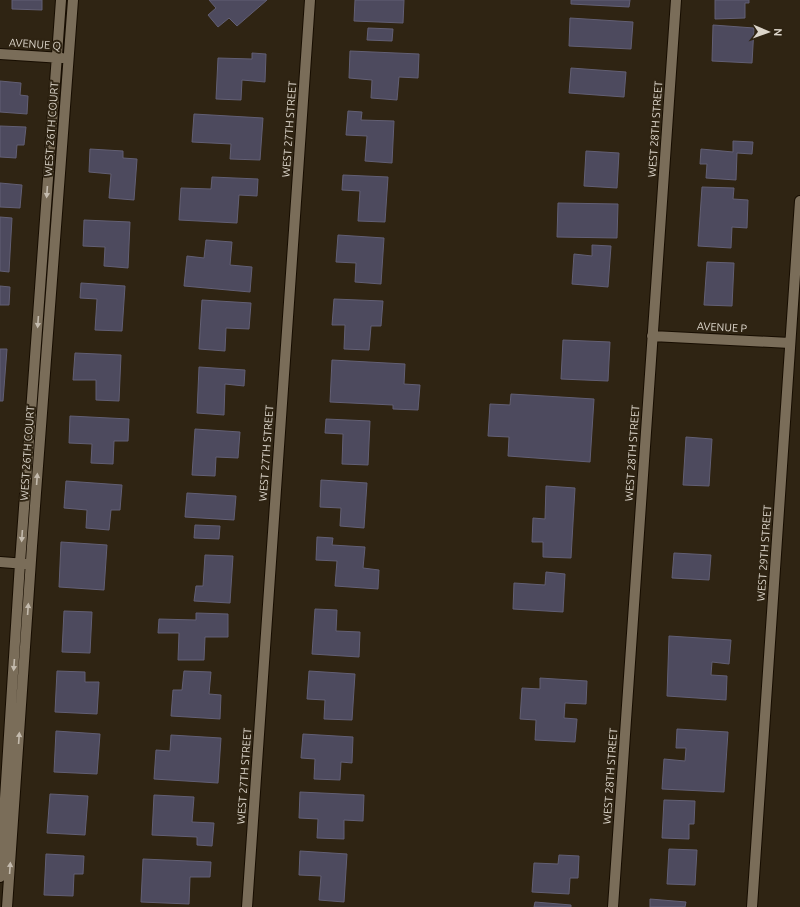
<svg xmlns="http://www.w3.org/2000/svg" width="800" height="907" viewBox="0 0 800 907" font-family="Ubuntu,sans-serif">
  <rect width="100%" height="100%" fill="#2f2413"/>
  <path fill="#4d4a5e" stroke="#625f74" d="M12,0H42V10L12,9Z
    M209,0H267L237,26L229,18L218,27L208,15L216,8Z
    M355,0H404L403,23L354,21Z
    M571,0H630L629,7L571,4Z
    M715,0H749V3H745V18L715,19Z
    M570,18L633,22L631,49L569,46Z
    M713,25L754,28L752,63L712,61Z
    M368,28L393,29L392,41L367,40Z
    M350,51L419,54L418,78L399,77L397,100L371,98L372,80L349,78Z
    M252,53L266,54L265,82L242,80L241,100L216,99L218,58L252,59Z
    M571,68L626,72L624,97L569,93Z
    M0,81L21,83L20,95L28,96L27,114L0,112Z
    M348,111L362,112L361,120L394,121L392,163L365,161L367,136L346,135Z
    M194,114L263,118L260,160L230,159L231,144L192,142Z
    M0,126L26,127L24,145H17L16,158L0,157Z
    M733,141L753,142L752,154L737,153L736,180L706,178L707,164H700L701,149L733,152Z
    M90,149L123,151V158L137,159L134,200L109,198L111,174L89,172Z
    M586,151L619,153L617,188L584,186Z
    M343,175L388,177L385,222L358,221L360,191L342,190Z
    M212,177L258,179L257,196L239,195L237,223L179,220L181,188L211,189Z
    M0,183L22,185L20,208L0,207Z
    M702,187L734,188L733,199L748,200L747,228L732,227L731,248L698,246Z
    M558,203L618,204L617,238L557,237Z
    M0,217L12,218L9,272L0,271Z
    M84,220L130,222L128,268L104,266L105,247L83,246Z
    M338,235L384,238L381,284L355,282L356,263L336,262Z
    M206,240L232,242L230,265L252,267L250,292L184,286L187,256L204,258Z
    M592,245L611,246L608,287L572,284L574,254L592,256Z
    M707,262L734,263L732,306L704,305Z
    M81,283L125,286L122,331L95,330L97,299L80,298Z
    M0,286L10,287L9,305H0Z
    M334,299L383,301L381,326H371L369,350L344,349L345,325H332Z
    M202,300L251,303L249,329L226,328L225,351L199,349Z
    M563,340L610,342L608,381L561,379Z
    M0,349H7L3,401H0Z
    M75,353L121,355L119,401L96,400V380H73Z
    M332,360L405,364L404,384L420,385L418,410L393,409V405L330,402Z
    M199,367L245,370L244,386L225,384L224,415L197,413Z
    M511,394L594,399L590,462L508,456L509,437L488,436L490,404L510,405Z
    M70,416L129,419L128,441H114L113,464L91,463L92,444L69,443Z
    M326,419L370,421L368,465L342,464L343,434L325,433Z
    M195,429L240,432L238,458L216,457L215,476L192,475Z
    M686,437L712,439L709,486L683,485Z
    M321,480L367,483L364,528L340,526L341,508L320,507Z
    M66,481L122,485L120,510H111L109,530L86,528L87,510L64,508Z
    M546,486L575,488L571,558L543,557V542H532L533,518L545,519Z
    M187,493L236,496L234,520L185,517Z
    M195,525L220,526L219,539L194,538Z
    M317,537L333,538L332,545L365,547L363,568L379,570L378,589L335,586L337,561L316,560Z
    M61,542L107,545L104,590L59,587Z
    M674,553L711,555L709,580L672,578Z
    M205,555L233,556L230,603L194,601L196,586H203Z
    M546,572L565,574L563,612L513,609L514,583L545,585Z
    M315,609L337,610L336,631L360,632L359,657L312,654Z
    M64,611L92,612L90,653L62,652Z
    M196,613L228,614V637H205L204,660H178L179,633H158L159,619L196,620Z
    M669,636L731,640L729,664L712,662L711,675L727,676L726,700L667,696Z
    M57,671L85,672V682H99L97,714L55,712Z
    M184,671L211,672L209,694L221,695L220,719L171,716L173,690H182Z
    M309,671L355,674L352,720L324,719L325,700L307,699Z
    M540,678L587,681L586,704L565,703L564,718L577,719L575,742L535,740L536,720L520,719L522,688L540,689Z
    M677,729L728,732L724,792L662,789L664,759L685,761L686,748H676Z
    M56,731L100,734L97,774L54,772Z
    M303,734L353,737L352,763L341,762L340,780L314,779L315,759L301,758Z
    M171,735L221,738L218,783L154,779L156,750L170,751Z
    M300,792L364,795L363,821L344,820V839L317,838L318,819L299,818Z
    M50,794L88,796L85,835L47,833Z
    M154,795L194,797L192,822L214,823L212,846L197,845V837L152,835Z
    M664,800L695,801L694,824H689V839L662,838Z
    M669,849L697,850L695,885L667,884Z
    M300,851L347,854L344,902L319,900L321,876L299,875Z
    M46,854L84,856L83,874H74L73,896L44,895Z
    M559,855L579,856L578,878H570L569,894L532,892L534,863L558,864Z
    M143,859L211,862L210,877H190L189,904L141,902Z
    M650,899L686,902L685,907H650Z
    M535,902L571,905V907H534Z"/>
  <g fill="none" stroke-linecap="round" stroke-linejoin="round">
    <g stroke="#170d01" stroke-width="12">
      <path id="street" d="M0,54L62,58
        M652,336L790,343
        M0,562L26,564
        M0,877L20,563L61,0
        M7,907L32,546L73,0
        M247,907L310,0
        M613,907L676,0
        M752,907L800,201"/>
    </g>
    <use href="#street" stroke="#7a6d59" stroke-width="10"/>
  </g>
  <defs><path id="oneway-solid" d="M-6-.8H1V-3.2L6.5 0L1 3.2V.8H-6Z"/></defs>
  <g fill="#c4bbae">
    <use href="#oneway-solid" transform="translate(47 192) rotate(94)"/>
    <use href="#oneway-solid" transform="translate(38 322) rotate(94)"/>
    <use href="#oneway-solid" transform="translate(37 479) rotate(-86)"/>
    <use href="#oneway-solid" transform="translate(22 536) rotate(94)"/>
    <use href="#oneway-solid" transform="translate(28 609) rotate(-86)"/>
    <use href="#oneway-solid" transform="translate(14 665) rotate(94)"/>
    <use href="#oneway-solid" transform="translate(19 738) rotate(-86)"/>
    <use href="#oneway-solid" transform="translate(10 868) rotate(-86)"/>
  </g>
  <g text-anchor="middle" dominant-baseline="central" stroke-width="4" stroke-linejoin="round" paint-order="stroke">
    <g font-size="11" fill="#dcd5ca" stroke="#2f2413">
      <text transform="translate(35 44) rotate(4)">AVENUE Q</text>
      <text transform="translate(51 129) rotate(-86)">WEST 26TH COURT</text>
      <text transform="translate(289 129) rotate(-86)">WEST 27TH STREET</text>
      <text transform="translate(655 129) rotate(-86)">WEST 28TH STREET</text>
      <text transform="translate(722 327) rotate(3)">AVENUE P</text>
      <text transform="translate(27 453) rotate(-86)">WEST 26TH COURT</text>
      <text transform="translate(266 453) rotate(-86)">WEST 27TH STREET</text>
      <text transform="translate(632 453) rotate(-86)">WEST 28TH STREET</text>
      <text transform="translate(764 553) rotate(-86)">WEST 29TH STREET</text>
      <text transform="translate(244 776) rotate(-86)">WEST 27TH STREET</text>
      <text transform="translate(610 776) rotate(-86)">WEST 28TH STREET</text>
    </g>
  </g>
  <g transform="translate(768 32) rotate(92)" stroke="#2f2413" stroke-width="3" paint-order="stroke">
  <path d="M0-3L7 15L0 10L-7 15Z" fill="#dcd5ca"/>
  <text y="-6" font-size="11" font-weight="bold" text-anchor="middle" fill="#dcd5ca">N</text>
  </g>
</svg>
